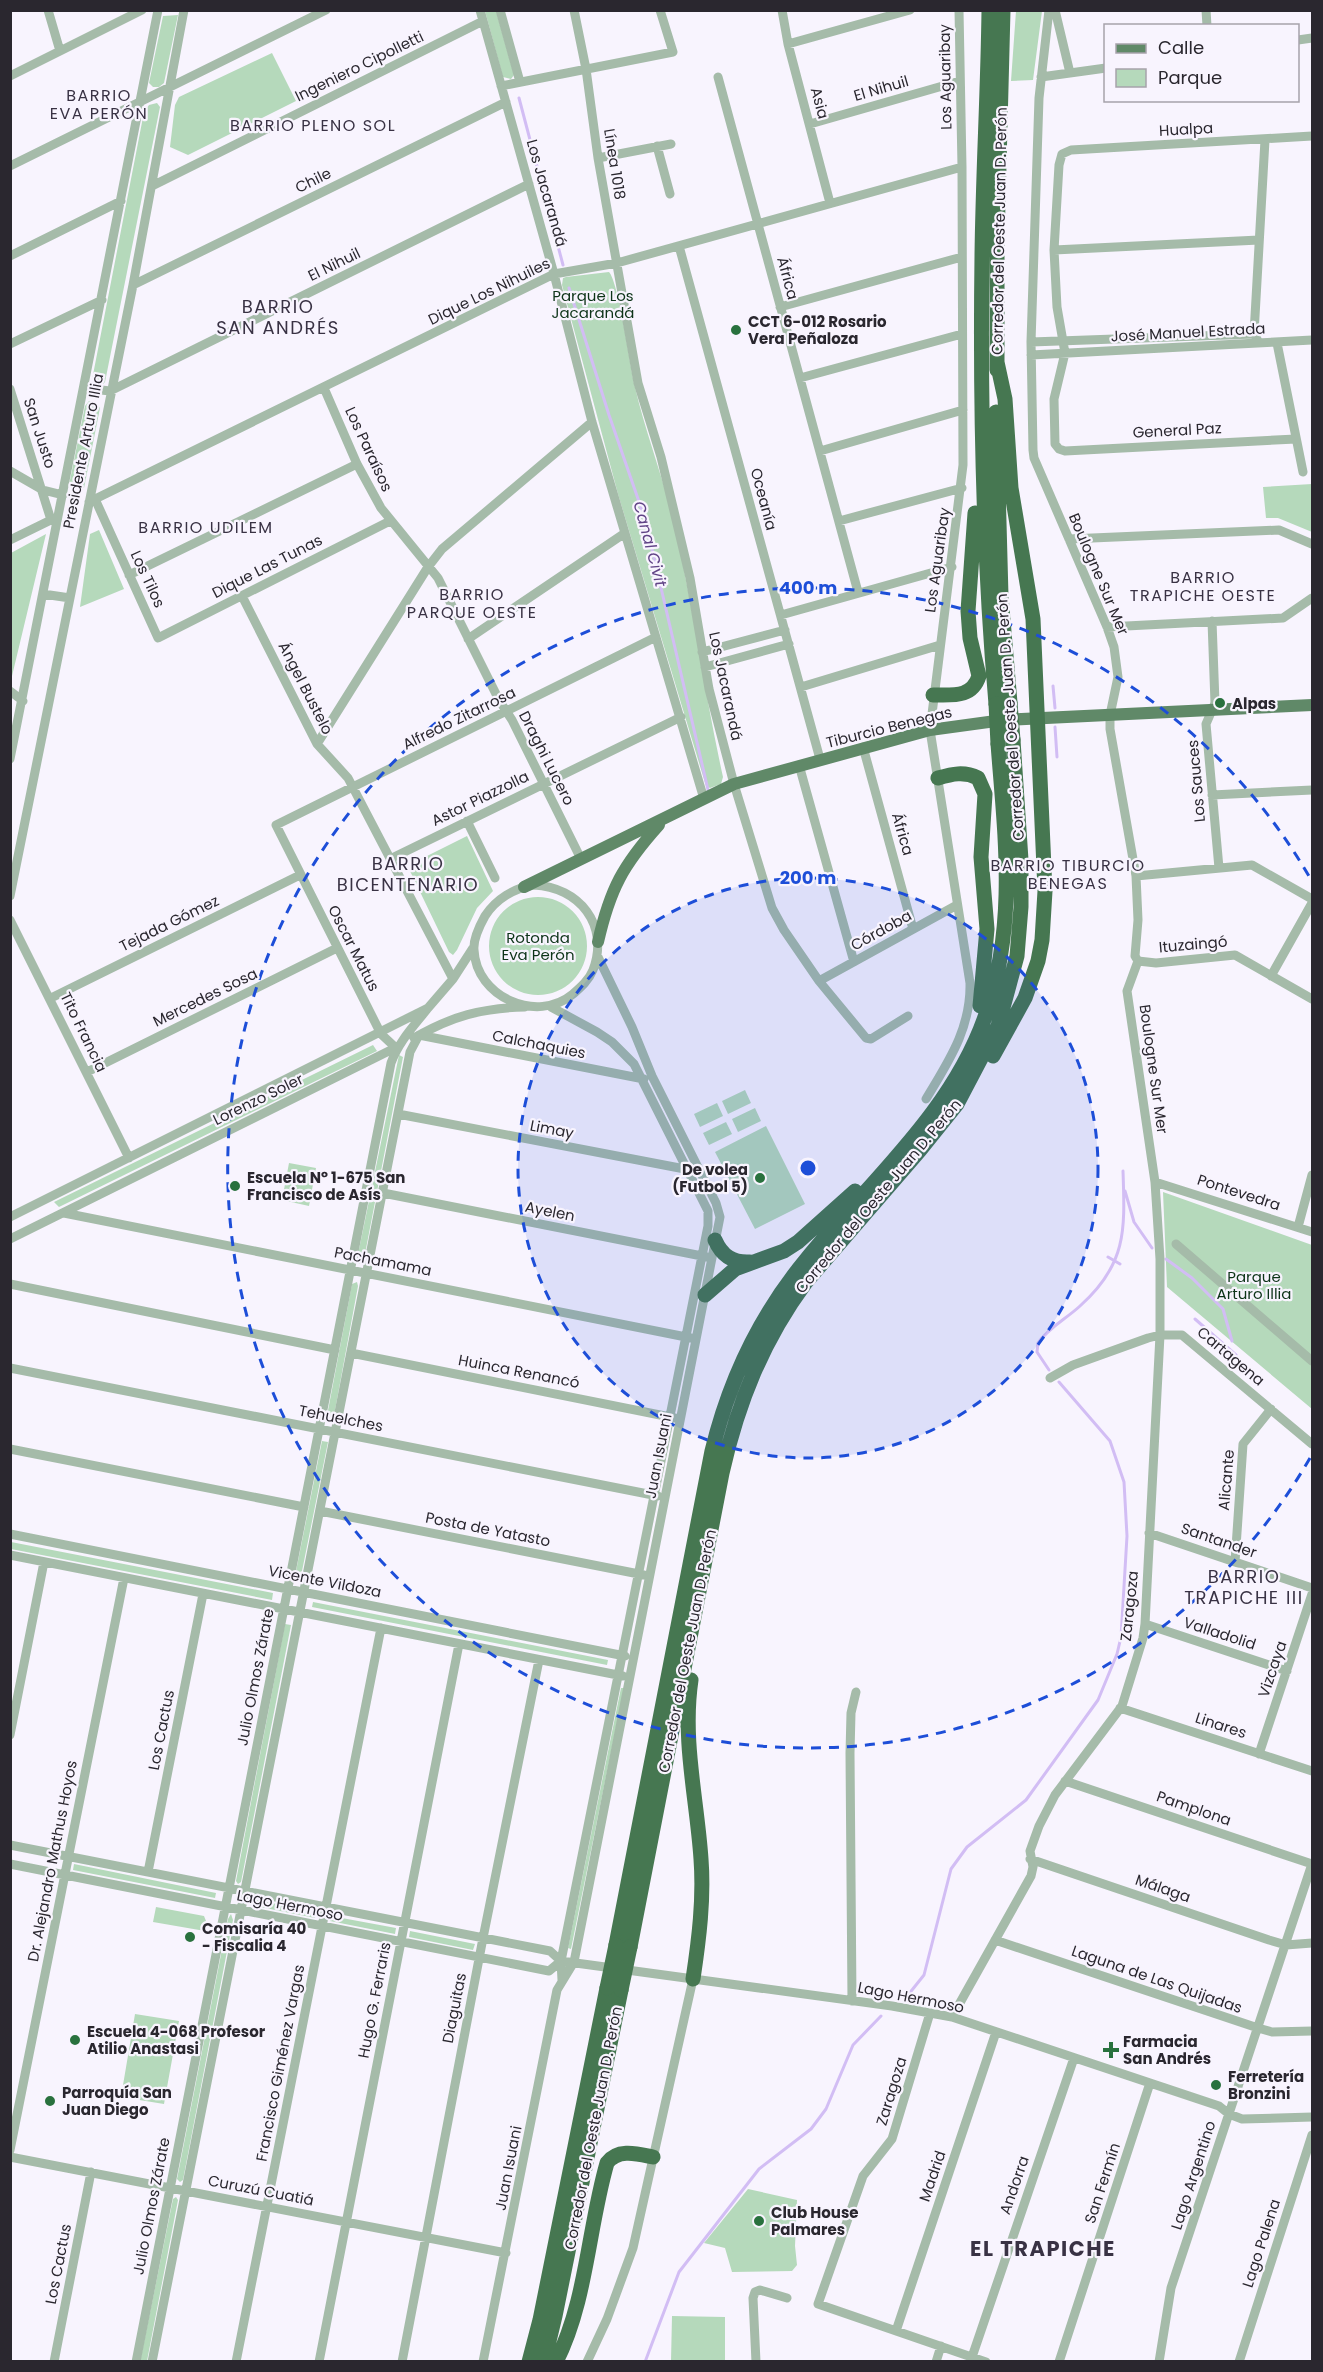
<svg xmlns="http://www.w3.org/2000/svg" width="1323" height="2372" viewBox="0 0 1323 2372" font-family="Poppins,sans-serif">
  <rect width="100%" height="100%" fill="#f8f4fe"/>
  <path fill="#b5d9bb" d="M485,11H496L514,75L511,79L503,77Z
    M1016,11H1042L1033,80L1011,81Z
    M178,15L164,83L159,87H153L149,83L163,16Z
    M272,53L296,101L188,155L170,147L175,105L179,97Z
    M157,103L160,107L105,382L102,385H96L92,380L144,112L149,105Z
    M609,272C619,283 630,366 635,387C646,435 665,482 676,531C694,613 705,696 723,777L721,784L710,788L706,786L618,494L562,285L563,278L566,277Z
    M89,401L96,402L100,408L84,488L69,485L85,406Z
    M1312,484V532L1278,518H1266L1263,487Z
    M99,530L124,589L80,607L90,534Z
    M46,534L12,676L11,553Z
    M467,836L493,891L477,908L457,950L453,955L449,952L410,871L411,864Z
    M489 946a49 49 0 1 1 98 0a49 49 0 1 1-98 0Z
    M373,1045L377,1051L59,1207L54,1202Z
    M399,1055L403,1057L364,1259L359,1264L357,1259Z
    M745,1090L751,1103L728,1114L722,1101Z
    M717,1103L723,1116L700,1127L694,1114Z
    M755,1108L761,1121L738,1132L732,1119Z
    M726,1122L732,1134L709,1145L703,1133Z
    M766,1126L805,1204L755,1229L715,1152Z
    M289,1163L316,1168L309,1206L282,1200Z
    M1163,1192L1312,1245V1409L1167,1287Z
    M357,1282L358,1286L333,1421L328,1423L326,1421L352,1284Z
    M322,1441L328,1442L301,1576L298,1580L295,1576Z
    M11,1542L273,1593L272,1600L11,1549Z
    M313,1602L608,1660L607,1665L312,1607Z
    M285,1624L291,1625L241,1882L238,1884L236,1881Z
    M621,1688H624L571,1949L568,1948Z
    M74,1864L216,1893L215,1898L73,1870Z
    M251,1899L316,1912L315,1918L250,1905Z
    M156,1907L204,1916L206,1921L205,1931L153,1922Z
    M231,1914L233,1920L183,2180L180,2182L177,2179L228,1919Z
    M331,1916L396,1928L395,1934L330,1921Z
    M410,1931L475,1944L473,1950L409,1937Z
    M135,2014L179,2021L164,2104L121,2097Z
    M748,2189L797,2200L795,2246L797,2265L792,2271L732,2272L725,2248L704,2243Z
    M176,2197L178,2200L147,2361L140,2362L173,2199Z
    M672,2316L725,2317V2361H671Z"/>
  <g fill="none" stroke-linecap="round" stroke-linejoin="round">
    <path stroke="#d2bdf4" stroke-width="3" d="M519,98L563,265
      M569,288L609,415L645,519L709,794
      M1053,686L1055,708
      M1055,727L1057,757
      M1125,1191L1134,1222L1152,1248
      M1108,1257L1120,1264
      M1166,1259L1192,1278L1223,1309L1232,1341
      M1195,1319L1236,1355
      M1049,1370L1037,1352L1038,1343C1048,1328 1066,1319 1080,1306C1127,1264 1125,1230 1123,1171
      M908,1995L924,1975L951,1869L967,1847L1026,1800L1098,1700L1117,1654L1121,1637L1127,1536L1124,1482L1110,1441L1059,1382
      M645,2362L679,2272L759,2169L811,2129L826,2109L853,2045L881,2016"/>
    <path stroke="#a5bba9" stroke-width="9" d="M48,10L60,51
      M480,10L554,274L592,422L704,799
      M500,10L520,82
      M574,10L586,69L598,158L638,383L661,457L690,578L709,689L734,784L772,908L784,930L819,981L866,1038L871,1039L908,1016
      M782,10L788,44L830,203
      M1055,10L1070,73
      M1206,10L1207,26
      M1298,40L1312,38
      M788,44L910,10
      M10,76L142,10
      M718,77L858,592
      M1041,77L1106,68
      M501,86L673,52L660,10
      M810,124L960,81
      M657,146L670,194
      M598,158L671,144
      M10,166L326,10
      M152,186L483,21
      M679,246L820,759
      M1054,250L1259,240
      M10,256L121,201
      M133,285L506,102
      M780,307L962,257
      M1257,339L1254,334L1265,140
      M1031,342L1254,334
      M1277,343L1303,472
      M10,344L102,300
      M1031,355L1312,340
      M800,378L962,334
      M84,388L110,391L529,184
      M324,388L357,464L381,508L438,578L499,700L512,720L581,859
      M10,389L51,520
      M1296,439L1065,451L1059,449L1055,444L1054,399L1065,353L1057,307L1054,250L1059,165L1062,154L1071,150L1312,136
      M820,451L963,410
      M10,471L43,490L63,495
      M95,499L158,638L390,521
      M89,502L554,274L617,263L962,167
      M839,521L962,488
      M1069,539L1279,530L1312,544
      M10,540L57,517
      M129,575L357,464
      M43,594L70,598
      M242,596L317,744L348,778L453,979
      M781,615L952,567
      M1212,621L1215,703L1206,724L1219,868
      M1107,627L1283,618L1312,598
      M468,639L625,533
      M702,652L785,630
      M705,667L789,644
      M801,687L940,645
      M10,691L23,701
      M317,744L428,567L442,549L592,422
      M863,747L913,929
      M10,759L158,10
      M799,765L854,962
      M1212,795L1312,790
      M467,821L495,878
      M390,859L681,717
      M1136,876L1252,865L1312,899
      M534,885C579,887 610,925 593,970C589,980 581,987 573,994C537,1024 476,997 474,950C473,940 480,925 485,916C496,899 514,888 534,885Z
      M10,896L133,285L184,10
      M10,920L129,1158
      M1138,961L1156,963L1235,955L1312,999
      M1271,976L1312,903
      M819,981L957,905
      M51,998L300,875
      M551,1007L597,1032L612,1042L634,1064L708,1211V1226L561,1961L562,1980
      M419,1035L644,1079
      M414,1038C452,1016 482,1008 525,1007
      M396,1048L381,1034L276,825L656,637
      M87,1072L337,948
      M926,1099C948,1062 971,1029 970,983L930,730L963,465L962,167L959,10
      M398,1114L690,1170
      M1155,1182L1312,1232
      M383,1193L707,1257
      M64,1213L691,1338
      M10,1217L428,1008L453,979L473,948
      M1298,1227L1312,1175
      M10,1239L399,1046
      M1176,1244L1312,1361
      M10,1284L335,1350
      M351,1353L675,1418
      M10,1368L658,1496
      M1050,1378L1073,1365L1148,1338L1160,1335H1182L1312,1444
      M10,1449L304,1507
      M320,1511L644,1575
      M1149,1533L1312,1588
      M10,1534L625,1656
      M10,1555L623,1676
      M1235,1562L1243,1444L1271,1409
      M1145,1624L1287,1671
      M1120,1708L1312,1771
      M10,1735L44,1562
      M1259,1754L1312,1594
      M1065,1781L1312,1864
      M10,1845L550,1951L561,1961L892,2006L952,2017L1219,2106L1229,2114L1242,2119L1312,2117
      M1030,1859L1269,1940L1286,1945L1312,1943
      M10,1864L549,1971L561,1961
      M148,1872L203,1594
      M995,1940L1258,2028L1272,2032L1312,2031
      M852,2001L850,1753L851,1713L856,1692
      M930,2013L892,2139L863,2176L818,2304L986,2362
      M952,2017L1031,1876L1033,1867L1030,1851L1039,1826L1055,1795L1122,1706L1143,1638L1145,1624L1160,1335V1259L1155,1182L1127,991L1138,961L1135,956L1138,920L1136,876L1110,729V715L1118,677L1114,647L1107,627L1034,458L1033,450L1031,342L1039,98L1049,10
      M10,2150L124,1578
      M10,2157L506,2253
      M896,2331L996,2032
      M972,2357L1074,2058
      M54,2362L91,2172
      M136,2362L391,1063C399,1041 414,1026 428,1008
      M152,2362L410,1052L419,1035
      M236,2362L381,1628
      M319,2362L459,1644
      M402,2362L483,1938L539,1660
      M483,2362L557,1990L574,1962L720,1217L716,1203L652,1076L632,1027L598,957
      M587,2362L607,2319L633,2248L693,1979
      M756,2362L753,2298L755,2292L760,2290L787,2298
      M936,2362L941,2346
      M1059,2362L1150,2083
      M1159,2362L1171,2288L1312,1864
      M1239,2362L1312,2135"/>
    <path stroke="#608968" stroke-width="12" d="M524,887L734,784L930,730L1003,720L1312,705
      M598,942C610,889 623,865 659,825"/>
    <path stroke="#467751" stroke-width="15" d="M989,10C988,92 983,174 982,255C980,405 983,554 996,704
      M997,370V242L1003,10
      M996,412L1001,596L1010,703
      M933,695C953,695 972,698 979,676L970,638L968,611L975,513
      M938,778C952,774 964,771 978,778L985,794L981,857L987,929L980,1006
      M993,1056L1025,998L1038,961L1042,940L1045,891L1033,619L1011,488L1005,399L997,362
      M715,1240C722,1256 733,1263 750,1262
      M705,1295L735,1269L784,1251L798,1242L855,1191
      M691,1680C682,1741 697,1799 701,1859C704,1899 699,1939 693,1979
      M616,1945L712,1451C729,1381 759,1317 805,1261C869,1182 953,1112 986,1014C1017,924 1005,836 998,744
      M630,1947L722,1473C738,1402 763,1340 806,1282L920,1150L957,1104L998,1026L1017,956L1021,907V860L1013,740
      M529,2362L540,2320L607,1988
      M544,2362L555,2316L621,1990
      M556,2362C587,2300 588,2229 607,2163C618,2148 638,2154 653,2157"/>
    <path stroke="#467751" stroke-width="15" d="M1010,703L1013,740
      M996,704L998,744
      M607,1988L616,1945
      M621,1990L630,1947"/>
  </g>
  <circle cx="808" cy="1168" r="290" fill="#1d4ed8" fill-opacity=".12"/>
  <g fill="none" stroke="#1d4ed8" stroke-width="3" stroke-dasharray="10 8">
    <circle cx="808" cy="1168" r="290"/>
    <path d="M1310 1458A580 580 0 1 1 1310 878"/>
  </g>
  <g fill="#29713e" stroke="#f8f4fe" stroke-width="2">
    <circle cx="736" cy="330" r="6"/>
    <circle cx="1220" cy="703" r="6"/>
    <circle cx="760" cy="1178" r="6"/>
    <circle cx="235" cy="1186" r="6"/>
    <circle cx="190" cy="1937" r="6"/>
    <circle cx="75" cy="2040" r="6"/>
    <path d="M1108 2041h6v6h6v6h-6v6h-6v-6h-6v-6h6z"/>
    <circle cx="1216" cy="2085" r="6"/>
    <circle cx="50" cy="2101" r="6"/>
    <circle cx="759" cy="2221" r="6"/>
  </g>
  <g text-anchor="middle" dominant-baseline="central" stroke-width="4.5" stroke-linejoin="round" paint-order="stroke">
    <g font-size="15" fill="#2a272f" stroke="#f8f4fe">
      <text transform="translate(359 66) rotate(-26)">Ingeniero Cipolletti</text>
      <text transform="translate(945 77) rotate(-91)">Los Aguaribay</text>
      <text transform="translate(881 88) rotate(-16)">El Nihuil</text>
      <text transform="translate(820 103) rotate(75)">Asia</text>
      <text transform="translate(1186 129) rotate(-3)">Hualpa</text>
      <text transform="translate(615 164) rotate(81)">Línea 1018</text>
      <text transform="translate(313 180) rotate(-26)">Chile</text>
      <text transform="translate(547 193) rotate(74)">Los Jacarandá</text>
      <text transform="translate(999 231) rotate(-89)">Corredor del Oeste Juan D. Perón</text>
      <text transform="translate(334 264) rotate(-26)">El Nihuil</text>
      <text transform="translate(788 278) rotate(75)">África</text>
      <text transform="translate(489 291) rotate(-26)">Dique Los Nihuiles</text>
      <text transform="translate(1188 332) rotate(-3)">José Manuel Estrada</text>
      <text transform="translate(1177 430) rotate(-3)">General Paz</text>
      <text transform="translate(40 433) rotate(72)">San Justo</text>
      <text transform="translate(369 449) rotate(65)">Los Paraísos</text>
      <text transform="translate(83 451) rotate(-79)">Presidente Arturo Illia</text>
      <text transform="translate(764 499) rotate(75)">Oceanía</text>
      <text transform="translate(937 560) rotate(-82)">Los Aguaribay</text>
      <text transform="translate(267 566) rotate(-27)">Dique Las Tunas</text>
      <text transform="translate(1099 574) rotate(67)">Boulogne Sur Mer</text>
      <text transform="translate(148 579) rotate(65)">Los Tilos</text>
      <text transform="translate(726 686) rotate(78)">Los Jacarandá</text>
      <text transform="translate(306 688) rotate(63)">Ángel Bustelo</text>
      <text transform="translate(1010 717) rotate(-94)">Corredor del Oeste Juan D. Perón</text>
      <text transform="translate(459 718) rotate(-26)">Alfredo Zitarrosa</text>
      <text transform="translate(889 727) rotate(-14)">Tiburcio Benegas</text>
      <text transform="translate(547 758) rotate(63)">Draghi Lucero</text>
      <text transform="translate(1196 781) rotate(-95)">Los Sauces</text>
      <text transform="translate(480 798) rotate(-26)">Astor Piazzolla</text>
      <text transform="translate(903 834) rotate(74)">África</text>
      <text transform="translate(169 923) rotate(-26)">Tejada Gómez</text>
      <text transform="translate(881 930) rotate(-29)">Córdoba</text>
      <text transform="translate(1193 944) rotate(-5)">Ituzaingó</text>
      <text transform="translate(354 948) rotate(63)">Oscar Matus</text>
      <text transform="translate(205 997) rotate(-26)">Mercedes Sosa</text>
      <text transform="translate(84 1032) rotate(64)">Tito Francia</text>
      <text transform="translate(539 1044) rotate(11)">Calchaquies</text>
      <text transform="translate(1154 1069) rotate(82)">Boulogne Sur Mer</text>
      <text transform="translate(258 1099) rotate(-26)">Lorenzo Soler</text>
      <text transform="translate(552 1129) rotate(11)">Limay</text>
      <text transform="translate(1239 1192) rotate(18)">Pontevedra</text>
      <text transform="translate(878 1196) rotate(-50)">Corredor del Oeste Juan D. Perón</text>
      <text transform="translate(550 1211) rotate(11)">Ayelen</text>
      <text transform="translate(383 1261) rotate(11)">Pachamama</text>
      <text transform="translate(1231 1356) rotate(40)">Cartagena</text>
      <text transform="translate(519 1371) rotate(11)">Huinca Renancó</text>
      <text transform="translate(341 1418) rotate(11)">Tehuelches</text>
      <text transform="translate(658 1456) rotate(-79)">Juan Isuani</text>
      <text transform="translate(1226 1480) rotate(-85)">Alicante</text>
      <text transform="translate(488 1529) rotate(11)">Posta de Yatasto</text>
      <text transform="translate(1219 1540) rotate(19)">Santander</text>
      <text transform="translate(325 1581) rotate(11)">Vicente Vildoza</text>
      <text transform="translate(1129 1606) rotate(-84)">Zaragoza</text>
      <text transform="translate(1220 1633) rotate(18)">Valladolid</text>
      <text transform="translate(687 1651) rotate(-79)">Corredor del Oeste Juan D. Perón</text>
      <text transform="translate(1272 1669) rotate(-71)">Vizcaya</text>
      <text transform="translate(255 1677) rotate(-79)">Julio Olmos Zárate</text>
      <text transform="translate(1221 1725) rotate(18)">Linares</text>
      <text transform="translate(161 1730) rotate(-79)">Los Cactus</text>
      <text transform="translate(1194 1808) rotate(19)">Pamplona</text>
      <text transform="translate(52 1861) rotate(-79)">Dr. Alejandro Mathus Hoyos</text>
      <text transform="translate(1163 1888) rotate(19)">Málaga</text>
      <text transform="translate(290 1905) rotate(11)">Lago Hermoso</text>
      <text transform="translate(1157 1979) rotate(19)">Laguna de Las Quijadas</text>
      <text transform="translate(911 1997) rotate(11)">Lago Hermoso</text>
      <text transform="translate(374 2000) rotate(-79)">Hugo G. Ferraris</text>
      <text transform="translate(454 2008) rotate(-79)">Diaguitas</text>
      <text transform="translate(280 2063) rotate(-79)">Francisco Giménez Vargas</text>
      <text transform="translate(891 2091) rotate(-73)">Zaragoza</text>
      <text transform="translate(593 2128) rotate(-79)">Corredor del Oeste Juan D. Perón</text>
      <text transform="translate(508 2168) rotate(-79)">Juan Isuani</text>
      <text transform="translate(1193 2175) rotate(-72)">Lago Argentino</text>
      <text transform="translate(932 2176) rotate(-71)">Madrid</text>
      <text transform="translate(1102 2183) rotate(-72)">San Fermín</text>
      <text transform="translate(1014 2185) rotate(-71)">Andorra</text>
      <text transform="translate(261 2190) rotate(11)">Curuzú Cuatiá</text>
      <text transform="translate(151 2206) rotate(-79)">Julio Olmos Zárate</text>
      <text transform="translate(1261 2243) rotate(-72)">Lago Palena</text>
      <text transform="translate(58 2264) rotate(-79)">Los Cactus</text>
    </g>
    <g font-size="15" fill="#0d3418" stroke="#f8f4fe">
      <text x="593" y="295">Parque Los<tspan x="593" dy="17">Jacarandá</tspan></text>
      <text x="538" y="937">Rotonda<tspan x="538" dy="17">Eva Perón</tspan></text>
      <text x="1254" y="1276">Parque<tspan x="1254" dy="17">Arturo Illia</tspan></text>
    </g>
    <g font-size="15" font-weight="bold" fill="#2a272f" stroke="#f8f4fe" text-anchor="start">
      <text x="748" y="321">CCT 6-012 Rosario<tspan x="748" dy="17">Vera Peñaloza</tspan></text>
      <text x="1232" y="703">Alpas</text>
      <text x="748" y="1169" text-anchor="end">De volea<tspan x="748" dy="17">(Futbol 5)</tspan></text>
      <text x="247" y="1177">Escuela N° 1-675 San<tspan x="247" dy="17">Francisco de Asís</tspan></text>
      <text x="202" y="1928">Comisaría 40<tspan x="202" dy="17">- Fiscalia 4</tspan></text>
      <text x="87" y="2031">Escuela 4-068 Profesor<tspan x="87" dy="17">Atilio Anastasi</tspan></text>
      <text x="1123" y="2041">Farmacia<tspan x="1123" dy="17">San Andrés</tspan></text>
      <text x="1228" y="2076">Ferretería<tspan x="1228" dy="17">Bronzini</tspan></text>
      <text x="62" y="2092">Parroquía San<tspan x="62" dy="17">Juan Diego</tspan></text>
      <text x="771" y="2212">Club House<tspan x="771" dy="17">Palmares</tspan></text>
    </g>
    <g font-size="16" letter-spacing="1.5" fill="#393244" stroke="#f8f4fe">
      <text x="99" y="95">BARRIO<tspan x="99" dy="18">EVA PERÓN</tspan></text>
      <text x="313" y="125">BARRIO PLENO SOL</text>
      <text x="206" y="527">BARRIO UDILEM</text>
      <text x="1203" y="577">BARRIO<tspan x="1203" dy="18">TRAPICHE OESTE</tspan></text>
      <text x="472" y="594">BARRIO<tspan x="472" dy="18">PARQUE OESTE</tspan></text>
      <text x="1068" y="865">BARRIO TIBURCIO<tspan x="1068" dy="18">BENEGAS</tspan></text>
    </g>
    <g font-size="16" font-style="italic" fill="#604386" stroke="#f8f4fe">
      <text transform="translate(650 544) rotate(75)">Canal Civit</text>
    </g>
    <g font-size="18" letter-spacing="1.5" fill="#393244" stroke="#f8f4fe">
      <text x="278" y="306">BARRIO<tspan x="278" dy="21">SAN ANDRÉS</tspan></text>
      <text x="408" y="863">BARRIO<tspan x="408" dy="21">BICENTENARIO</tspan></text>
      <text x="1244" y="1576">BARRIO<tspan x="1244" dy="21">TRAPICHE III</tspan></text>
    </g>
    <g font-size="21" font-weight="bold" letter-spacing="1.5" fill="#393244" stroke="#f8f4fe">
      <text x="1043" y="2248">EL TRAPICHE</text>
    </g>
  </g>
  <circle cx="808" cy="1168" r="9" fill="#1d4ed8" stroke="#f8f4fe" stroke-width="3"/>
  <g font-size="18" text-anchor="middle" font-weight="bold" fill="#1d4ed8" stroke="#f8f4fe" stroke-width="4.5" stroke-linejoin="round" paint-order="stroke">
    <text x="808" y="594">400 m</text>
    <text x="808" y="884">200 m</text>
  </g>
  <rect width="1323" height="2372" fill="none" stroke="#2a272f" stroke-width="24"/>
  <rect x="1104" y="24" width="195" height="78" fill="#f8f4fe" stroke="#a6a2ab" stroke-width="1.5"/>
  <rect x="1116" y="44" width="30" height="9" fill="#608968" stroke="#a6a2ab" stroke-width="1.5"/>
  <text x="1158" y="54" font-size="18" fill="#2a272f">Calle</text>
  <rect x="1116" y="69" width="30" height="18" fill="#b5d9bb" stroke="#a6a2ab" stroke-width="1.5"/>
  <text x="1158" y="84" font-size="18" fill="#2a272f">Parque</text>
</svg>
